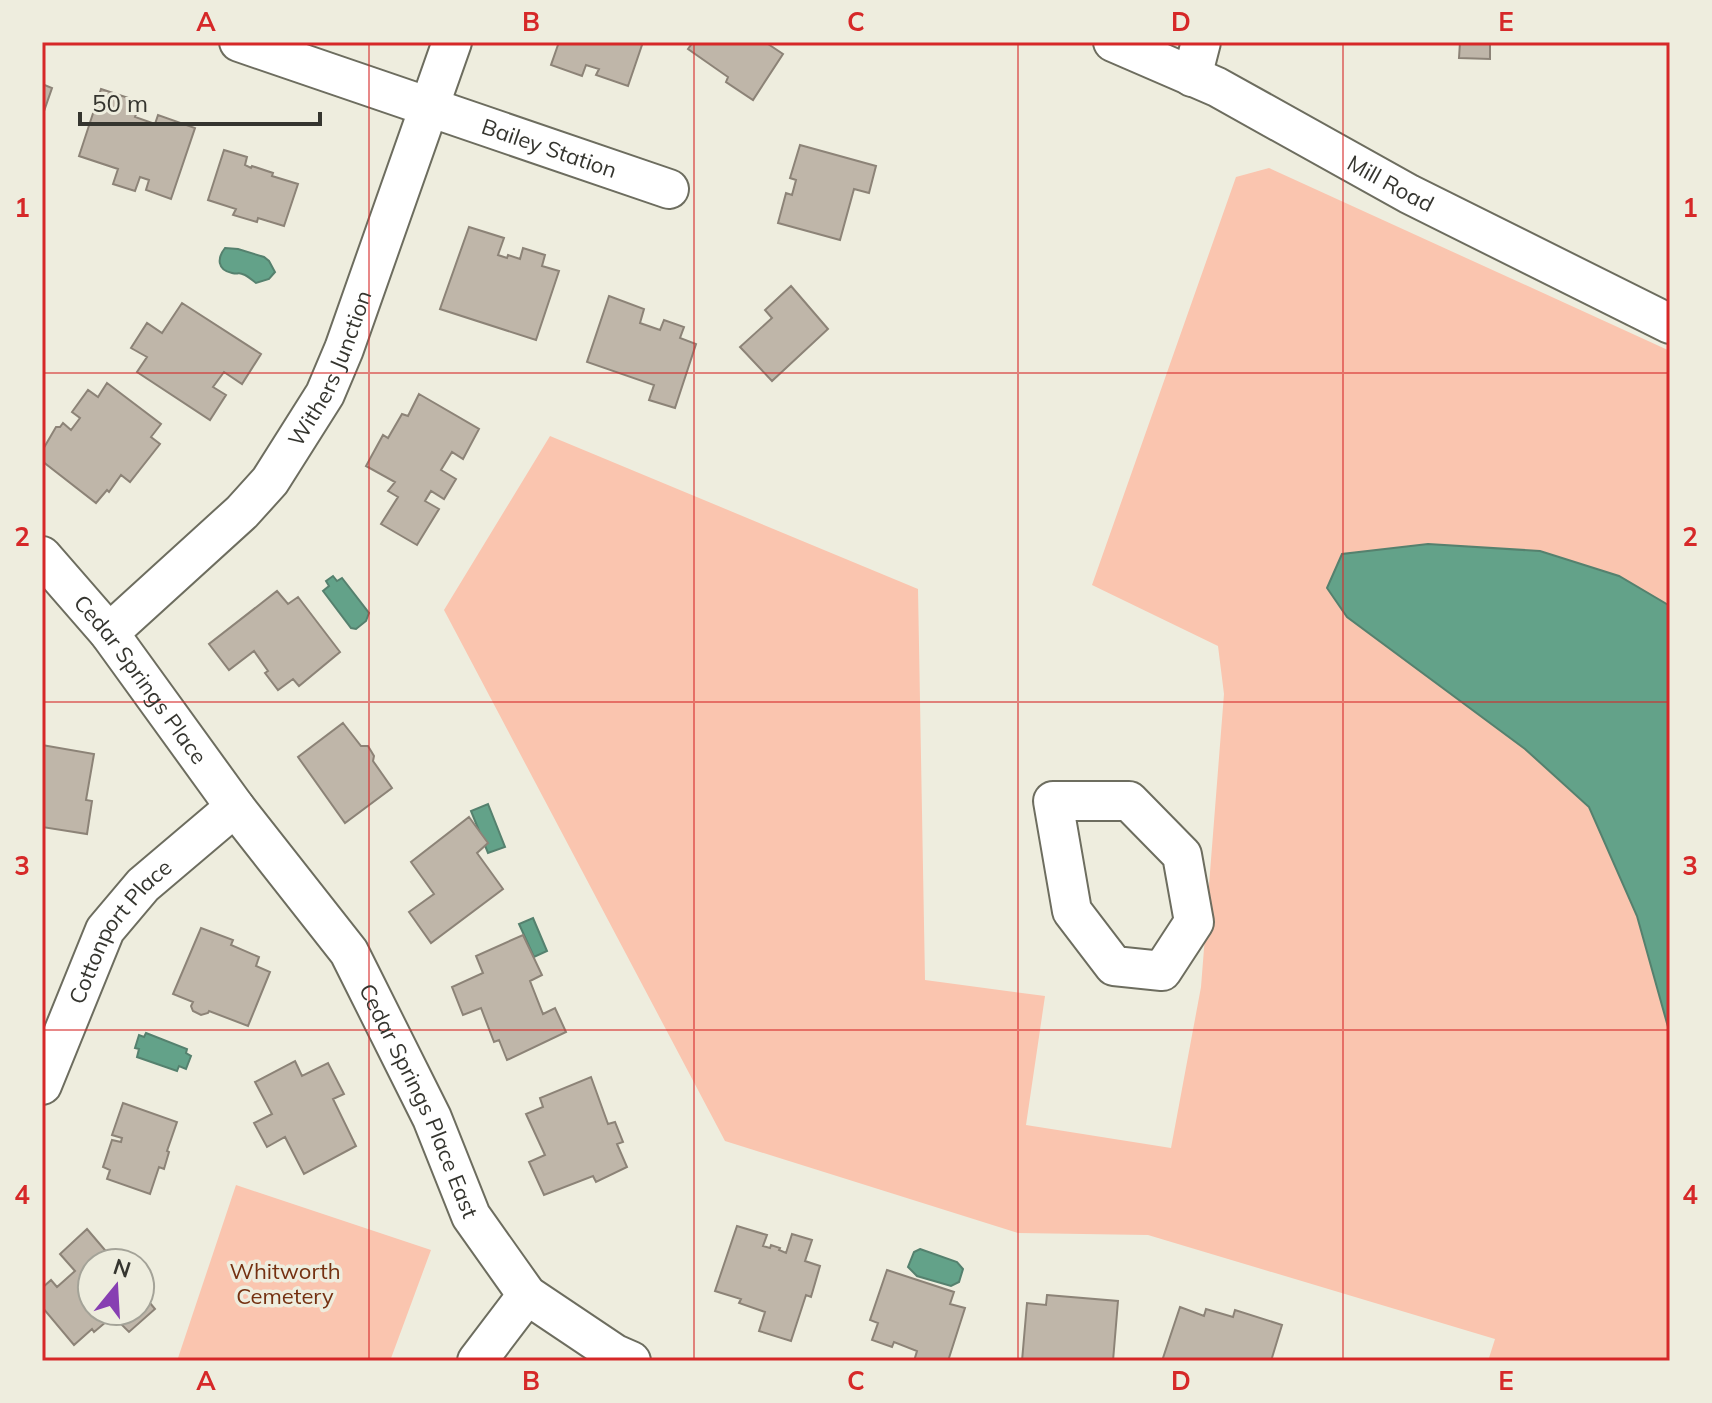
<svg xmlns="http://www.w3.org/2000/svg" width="1712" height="1403" viewBox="0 0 1712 1403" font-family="Mulish,sans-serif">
  <rect width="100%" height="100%" fill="#eeedde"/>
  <path fill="#fac5af" d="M1269,168L1670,351V1361H1488L1495,1339L1148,1235L1018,1233L725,1141L444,610L550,436L918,589L925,980L1045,996L1026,1125L1171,1148L1201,987L1224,694L1218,646L1092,585L1236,177Z
    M236,1185L431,1250L390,1361H177Z"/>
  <path fill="#63a289" stroke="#55816e" stroke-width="2" d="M225,248L238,249L264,257L269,261L275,272L269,279L256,283C252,280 249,277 245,275C236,271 241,275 232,273C217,270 217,258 225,248Z
    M1428,544L1540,551L1619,576L1670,606V1034L1637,916L1589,807L1525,749L1347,617L1327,588L1342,554Z
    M333,576L337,581L342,578L369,613L366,621L356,629L351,628L323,591L329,586L326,581Z
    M488,804L505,847L488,853L471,811Z
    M533,918L547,951L534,957L519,924Z
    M146,1033L187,1049L186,1053L191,1056L186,1069L179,1066L177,1071L137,1057L139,1049L135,1048L139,1035L144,1037Z
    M920,1249L957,1262L963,1269L959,1282L951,1286L917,1276L908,1267L914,1252Z"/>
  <path fill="#bfb6a9" stroke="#8c8377" stroke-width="2" d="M559,42H643L628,86L596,75L599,69L586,65L582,76L551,65Z
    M693,42H765L783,54L753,100L726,82L728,77L688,49Z
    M1460,42H1490V59L1459,58Z
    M42,84L52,88L42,117Z
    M101,89L141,102L135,117L155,124L158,115L195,128L171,199L146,190L149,180L140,177L135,191L113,184L118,169L79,156Z
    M800,145L876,166L869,193L854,189L840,240L778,223L786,193L792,195L796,180L790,178Z
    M224,150L247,157L245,165L251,168L252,166L273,173L272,176L298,184L284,226L258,218L257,222L233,215L236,209L208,200Z
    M469,227L504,238L498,255L507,258L508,255L520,259L523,248L545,255L542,266L559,271L536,340L440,309Z
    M791,286L828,329L772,381L740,347L772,318L765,310Z
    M609,296L644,309L640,323L660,330L664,320L684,327L680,338L696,344L675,408L649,400L654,385L587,362Z
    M182,303L261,354L242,384L224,372L213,387L226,395L210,420L137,372L147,357L131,348L147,323L162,333Z
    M107,383L161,424L151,437L160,444L130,482L121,475L109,492L107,490L96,503L42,461V451L56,427H60L63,423L71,430L80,418L72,412L88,390L98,397Z
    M419,394L479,429L463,459L452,452L441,470L456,479L444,499L431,491L425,501L439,509L417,545L381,524L398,497L388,491L395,482L366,466L383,435L388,438L402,414L408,416Z
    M277,591L288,604L298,597L340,652L299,686L293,679L278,690L265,673L268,671L254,651L229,670L209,644Z
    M343,723L361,746H368L374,756L373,761L392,788L345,823L298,757Z
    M42,745L94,754L86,800L92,801L87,834L42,827Z
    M469,817L488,843L477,853L503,889L431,943L409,912L434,894L411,862Z
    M201,928L233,940L231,945L259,957L256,966L270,972L248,1026L209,1011L208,1013L201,1015L193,1011L191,1006L193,1002L173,994Z
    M523,935L542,975L530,981L543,1014L555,1008L566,1032L507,1060L499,1040L494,1042L481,1008L463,1015L452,987L483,973L476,956Z
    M295,1061L302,1076L328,1063L344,1094L333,1099L356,1146L304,1174L285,1137L267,1147L254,1123L272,1114L255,1082Z
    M591,1077L608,1124L615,1122L623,1142L617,1144L627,1167L596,1182L593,1176L544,1195L529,1162L545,1155L526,1114L543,1107L540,1098Z
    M123,1103L177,1122L167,1151L169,1152L164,1169L159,1167L150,1194L107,1179L110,1170L103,1167L112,1140L121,1142L122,1138L112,1135Z
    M737,1226L767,1235L763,1246L770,1248L771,1245L780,1248L779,1250L786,1253L792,1234L812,1240L805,1261L820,1266L811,1297L806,1295L791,1341L759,1331L765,1312L739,1303L741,1299L715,1291Z
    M87,1229L116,1263H92V1311H140V1291L155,1309L129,1332L113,1316L94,1332L92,1329L74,1345L42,1307V1288L51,1280L57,1287L75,1271L60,1254Z
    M887,1270L954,1292L950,1304L965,1308L948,1361H914L917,1351L894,1342L892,1347L872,1340L878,1323L870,1320Z
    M1047,1295L1118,1301L1113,1361H1022L1027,1303L1046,1305Z
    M1180,1307L1204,1316L1206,1309L1233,1317L1235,1310L1282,1325L1271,1361H1162Z"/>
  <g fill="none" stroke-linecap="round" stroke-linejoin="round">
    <g stroke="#6d6d5f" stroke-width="42">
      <g id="minor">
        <path id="s1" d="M239,42L669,189"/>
        <path id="s2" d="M1113,42L1217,87L1409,194L1670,324"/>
        <path d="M1192,77L1201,42"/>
        <path id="s3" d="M42,556L109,633L235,807L349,952L432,1118L471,1216L527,1295L615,1354L631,1361"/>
        <path id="s4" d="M109,633L242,512L270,481L325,394L344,349L452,42"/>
        <path d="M1053,801H1129L1182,855L1194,922L1162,971L1114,966L1072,911Z"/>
        <path id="s5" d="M42,1085L105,930L143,885L235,807"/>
        <path d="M477,1361L527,1295"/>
      </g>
    </g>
    <use href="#minor" stroke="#fff" stroke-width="38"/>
  </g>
  <path fill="none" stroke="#d62828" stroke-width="2" stroke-opacity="0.55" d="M369,42V1361M694,42V1361M1018,42V1361M1343,42V1361M42,373H1670M42,702H1670M42,1030H1670"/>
  <g text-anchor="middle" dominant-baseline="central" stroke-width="7" stroke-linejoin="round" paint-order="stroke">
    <g font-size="22" fill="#35352f" stroke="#eeedde">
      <text stroke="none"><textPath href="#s1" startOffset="328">Bailey Station</textPath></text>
      <text stroke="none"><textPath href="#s2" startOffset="312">Mill Road</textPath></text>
      <text stroke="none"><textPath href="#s4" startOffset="350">Withers Junction</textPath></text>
      <text stroke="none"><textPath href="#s3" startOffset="158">Cedar Springs Place</textPath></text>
      <text stroke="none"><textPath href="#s5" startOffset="174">Cottonport Place</textPath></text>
      <text stroke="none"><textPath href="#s3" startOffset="666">Cedar Springs Place East</textPath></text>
    </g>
    <g font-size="22" fill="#743010" stroke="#eeedde">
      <text x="285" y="1271">Whitworth<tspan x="285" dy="25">Cemetery</tspan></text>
    </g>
  </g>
  <rect width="1712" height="1403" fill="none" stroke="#eeedde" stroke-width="88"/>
  <g transform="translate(116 1287) rotate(18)"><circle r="38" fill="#eeedde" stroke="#a4a398" stroke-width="2"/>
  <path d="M0-6L14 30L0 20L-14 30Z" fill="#873fb2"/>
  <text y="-12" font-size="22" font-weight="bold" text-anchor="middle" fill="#35352f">N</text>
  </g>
  <path d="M80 112v12h240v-12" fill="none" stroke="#35352f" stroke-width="4"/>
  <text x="92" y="112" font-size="24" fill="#35352f" stroke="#eeedde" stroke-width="6" paint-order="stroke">50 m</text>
  <rect x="44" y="44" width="1624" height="1315" fill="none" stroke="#d62828" stroke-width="3"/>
  <g font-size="26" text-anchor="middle" font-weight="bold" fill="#d62828">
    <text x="206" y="31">A</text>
    <text x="531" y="31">B</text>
    <text x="856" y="31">C</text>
    <text x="1181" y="31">D</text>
    <text x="1506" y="31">E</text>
    <text x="22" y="217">1</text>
    <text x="1690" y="217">1</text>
    <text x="22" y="546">2</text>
    <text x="1690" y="546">2</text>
    <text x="22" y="875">3</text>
    <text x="1690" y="875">3</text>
    <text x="22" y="1204">4</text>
    <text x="1690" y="1204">4</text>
    <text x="206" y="1390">A</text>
    <text x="531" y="1390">B</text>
    <text x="856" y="1390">C</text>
    <text x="1181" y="1390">D</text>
    <text x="1506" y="1390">E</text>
  </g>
</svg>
